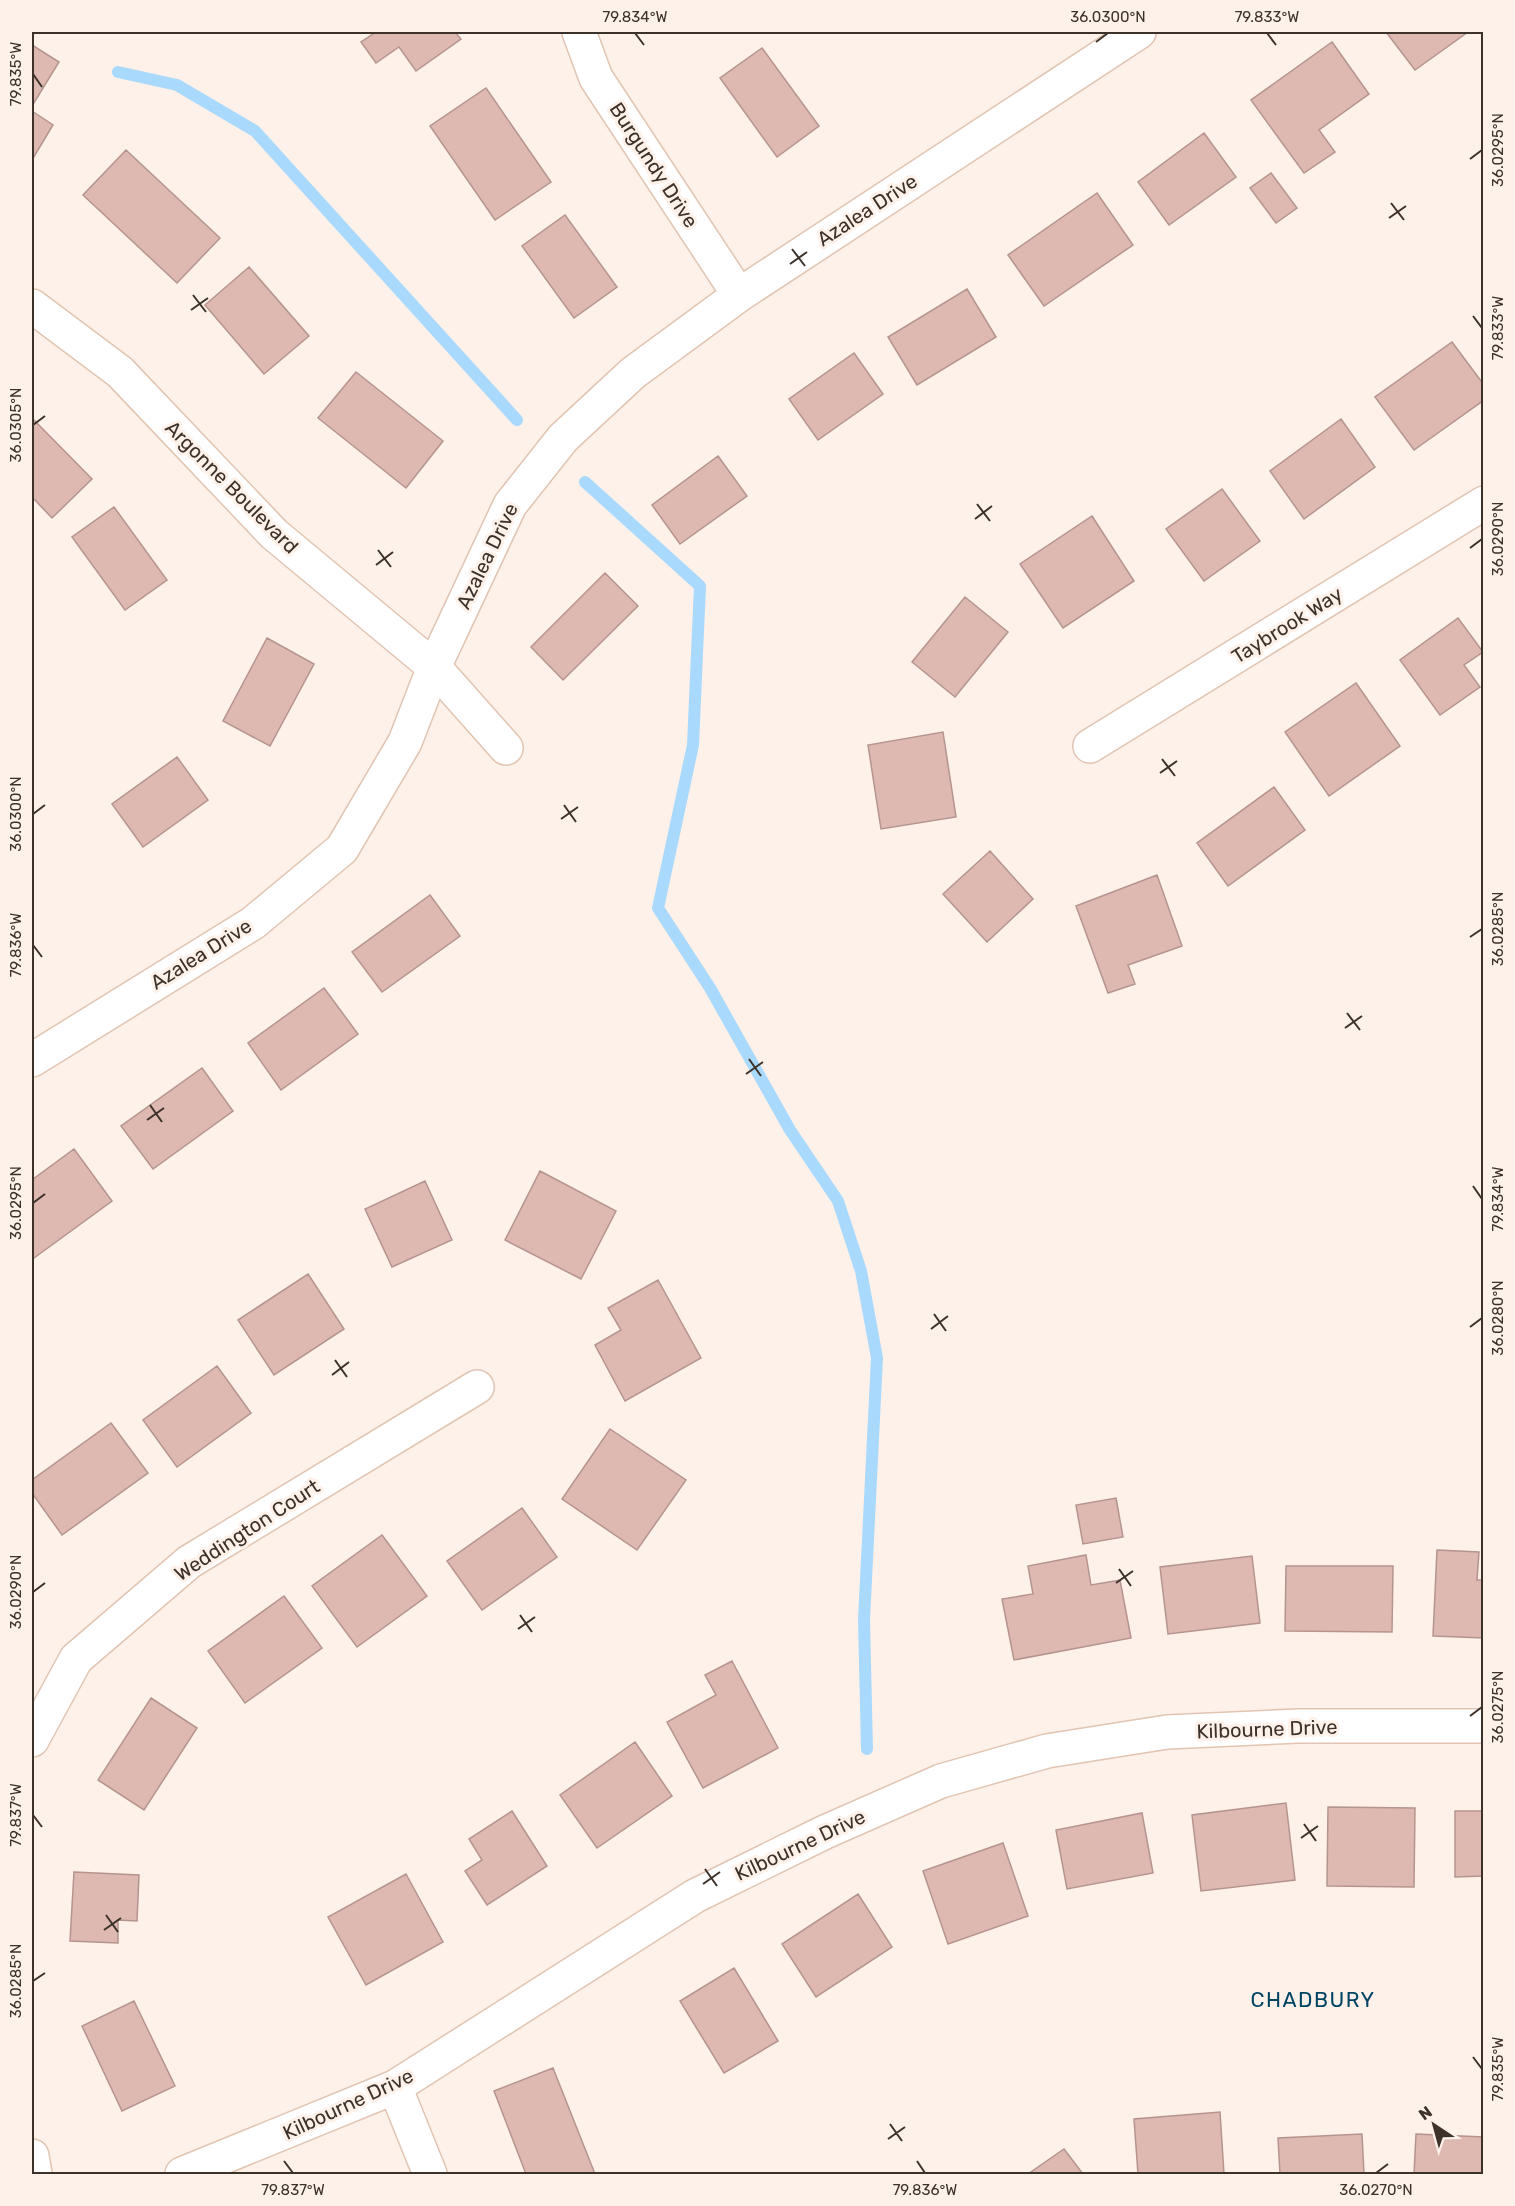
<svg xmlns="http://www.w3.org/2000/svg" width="1515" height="2206" viewBox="0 0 1515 2206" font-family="Rubik,sans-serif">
  <rect width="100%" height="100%" fill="#fdf1e9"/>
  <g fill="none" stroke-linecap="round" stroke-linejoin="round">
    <path stroke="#a9d9fd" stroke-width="12" d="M118,72L177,85L255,131L517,420
      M585,482L700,586L693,745L658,908L710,988L790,1130L838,1201L861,1271L877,1358L864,1620L867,1749"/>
  </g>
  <path fill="#ddb9b2" stroke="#b6948e" stroke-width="1.5" d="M376,32H455L461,39L416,71L399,47L376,63L361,42Z
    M1386,32H1468L1415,70Z
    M1332,42L1369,94L1319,130L1335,152L1304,173L1251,100Z
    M32,45L59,62L32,106Z
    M762,48L819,126L777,157L720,78Z
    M486,88L551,182L495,220L430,126Z
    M32,111L53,125L32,160Z
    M1204,133L1236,177L1169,225L1138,182Z
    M126,150L220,238L177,283L83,195Z
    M1271,173L1297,208L1276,223L1250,188Z
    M1097,193L1133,245L1044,306L1008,255Z
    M565,215L617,287L574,318L522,246Z
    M249,267L309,336L264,374L205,305Z
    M967,289L996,337L917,385L888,337Z
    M1452,342L1484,385V400L1414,450L1375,397Z
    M854,353L883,394L818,440L789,399Z
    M356,372L443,441L406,488L318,418Z
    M32,418L92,479L52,518L32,497Z
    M1341,419L1375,467L1304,519L1270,471Z
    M718,456L747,496L680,544L652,505Z
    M1222,489L1260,541L1204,581L1166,529Z
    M114,507L167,580L125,610L72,537Z
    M1092,516L1134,581L1063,628L1020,564Z
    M605,573L638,606L563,680L531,647Z
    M965,597L1008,632L955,697L912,662Z
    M1458,618L1483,652L1464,665L1480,687L1440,715L1400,660Z
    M267,638L314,664L270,746L223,721Z
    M1356,683L1400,746L1329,796L1285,732Z
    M943,732L956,817L881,829L868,745Z
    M177,757L208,800L143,847L112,804Z
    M1274,787L1305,830L1228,886L1197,843Z
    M990,851L1033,899L987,942L943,894Z
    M1157,875L1182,946L1128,965L1135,984L1108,993L1076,906Z
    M430,895L460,936L382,992L352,952Z
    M324,988L358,1034L281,1090L248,1043Z
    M202,1068L233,1111L153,1169L121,1126Z
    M74,1149L112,1201L34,1258L32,1255V1180Z
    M540,1171L616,1211L581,1279L505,1240Z
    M425,1181L452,1240L392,1267L365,1209Z
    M308,1274L344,1329L274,1375L238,1320Z
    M658,1280L701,1358L625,1401L595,1345L621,1330L608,1308Z
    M217,1366L251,1413L177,1467L143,1420Z
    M111,1423L148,1473L62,1535L32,1493V1480Z
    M610,1429L686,1480L637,1550L562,1499Z
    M1116,1498L1123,1537L1083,1544L1076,1505Z
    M522,1508L557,1557L482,1610L447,1561Z
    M382,1535L427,1596L357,1647L312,1586Z
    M1437,1550L1479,1552L1477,1580H1484V1638L1433,1636Z
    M1086,1555L1091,1585L1120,1580L1131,1638L1014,1660L1002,1599L1033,1594L1028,1566Z
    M1252,1556L1260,1623L1168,1634L1160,1567Z
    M1286,1566H1393L1392,1632L1285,1631Z
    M284,1596L322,1648L245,1703L208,1651Z
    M732,1661L778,1748L703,1788L667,1722L716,1695L705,1675Z
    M151,1698L197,1728L144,1810L98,1780Z
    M635,1742L672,1796L597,1848L560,1795Z
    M1286,1803L1295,1880L1201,1891L1192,1815Z
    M1328,1807L1415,1808L1414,1887L1327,1886Z
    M512,1811L547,1866L487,1905L465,1871L482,1860L469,1839Z
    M1455,1811H1484V1876L1455,1877Z
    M1142,1813L1153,1873L1067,1889L1056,1830Z
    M1003,1843L1028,1916L948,1944L923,1871Z
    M74,1872L139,1875L137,1921L118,1920V1943L70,1941Z
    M406,1874L443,1942L366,1985L328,1917Z
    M858,1894L892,1947L816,1997L782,1944Z
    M734,1968L778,2041L724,2073L680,2001Z
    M134,2001L175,2086L122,2111L82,2026Z
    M553,2068L595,2174H526L494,2091Z
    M1220,2112L1224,2174H1138L1134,2119Z
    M1362,2134L1364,2174H1280L1278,2138Z
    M1416,2134L1484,2137V2174H1414Z
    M1064,2149L1083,2174H1028Z"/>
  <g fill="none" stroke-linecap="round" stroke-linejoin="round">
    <g stroke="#e1c4b1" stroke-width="36">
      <path id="minor" d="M579,32L596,78L739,295
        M32,306L120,372L274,534L434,667L506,748
        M1090,746L1484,503
        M32,1060L253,923L342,849L405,742L434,667L510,505L563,438L633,373L739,295L1139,32
        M32,1740L76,1659L189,1562L477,1387
        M395,2087L430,2174
        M32,2156L35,2174
        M182,2174L395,2087L695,1896L825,1832L941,1781L1047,1751L1167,1732L1298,1726H1484"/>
    </g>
    <use href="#minor" stroke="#fff" stroke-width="33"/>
  </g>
  <path fill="none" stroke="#3d322a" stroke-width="2" d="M635,33L644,45M1267,33L1276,45M1096,42L1108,33M33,74L42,87M1470,159L1482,150M1391,203L1404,220M1389,218L1406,206M792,249L805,266M790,264L807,252M193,295L206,312M191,310L208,298M1473,316L1482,328M33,425L45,416M977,504L990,521M975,519L992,506M1470,548L1482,539M378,550L391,567M376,565L393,552M1162,759L1175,776M1160,773L1177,761M564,805L576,822M33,814L45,805M561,819L578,807M1470,937L1482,929M33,945L42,957M1347,1013L1360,1030M1345,1028L1362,1016M749,1059L761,1076M746,1074L763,1062M150,1105L162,1122M147,1120L164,1108M1473,1186L1482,1199M33,1203L45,1194M934,1314L946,1331M1470,1327L1482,1318M931,1329L948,1316M335,1360L347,1377M332,1375L349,1362M1119,1569L1131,1586M1116,1583L1133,1571M33,1592L45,1583M520,1615L532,1632M518,1629L535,1617M1470,1716L1482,1707M33,1815L42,1827M1304,1824L1316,1841M1301,1838L1318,1826M705,1869L717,1886M703,1884L720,1872M106,1915L118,1932M104,1930L121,1918M33,1981L45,1973M1473,2057L1482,2069M890,2124L902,2141M888,2139L905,2127M284,2161L293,2173M917,2161L925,2173M1376,2173L1388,2164"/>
  <g text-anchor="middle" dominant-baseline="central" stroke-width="6" stroke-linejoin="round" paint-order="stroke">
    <g font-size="20" fill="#3d322a" stroke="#fdf1e9">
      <text transform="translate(654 165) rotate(57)">Burgundy Drive</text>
      <text transform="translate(867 210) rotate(-33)">Azalea Drive</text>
      <text transform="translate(232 487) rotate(45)">Argonne Boulevard</text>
      <text transform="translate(487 556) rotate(-64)">Azalea Drive</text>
      <text transform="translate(1287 625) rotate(-32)">Taybrook Way</text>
      <text transform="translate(201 954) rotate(-32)">Azalea Drive</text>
      <text transform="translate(247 1530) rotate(-33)">Weddington Court</text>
      <text transform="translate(1267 1729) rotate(-2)">Kilbourne Drive</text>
      <text transform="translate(800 1845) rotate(-25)">Kilbourne Drive</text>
      <text transform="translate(348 2104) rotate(-25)">Kilbourne Drive</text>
    </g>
    <g font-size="21" letter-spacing="1.5" fill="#004463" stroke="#fdf1e9">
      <text x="1313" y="1999">CHADBURY</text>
    </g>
  </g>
  <rect width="1515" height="2206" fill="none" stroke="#fdf1e9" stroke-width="66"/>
  <g transform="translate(1434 2125) rotate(324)" stroke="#fdf1e9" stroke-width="4.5" paint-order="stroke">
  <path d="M0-4.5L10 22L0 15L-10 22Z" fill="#3d322a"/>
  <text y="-9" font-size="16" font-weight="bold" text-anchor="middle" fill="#3d322a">N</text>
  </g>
  <rect x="33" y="33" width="1449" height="2140" fill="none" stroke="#3d322a" stroke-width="2"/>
  <g font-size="15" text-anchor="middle" fill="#3d322a">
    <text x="635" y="22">79.834°W</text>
    <text x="1108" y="22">36.0300°N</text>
    <text x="1267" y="22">79.833°W</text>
    <text transform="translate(16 74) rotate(-90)" y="5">79.835°W</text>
    <text transform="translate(1498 150) rotate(-90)" y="5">36.0295°N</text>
    <text transform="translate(1498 328) rotate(-90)" y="5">79.833°W</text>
    <text transform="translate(16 425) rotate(-90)" y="5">36.0305°N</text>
    <text transform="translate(1498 539) rotate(-90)" y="5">36.0290°N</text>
    <text transform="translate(16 814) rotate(-90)" y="5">36.0300°N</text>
    <text transform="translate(1498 929) rotate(-90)" y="5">36.0285°N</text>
    <text transform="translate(16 945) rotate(-90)" y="5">79.836°W</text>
    <text transform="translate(1498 1199) rotate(-90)" y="5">79.834°W</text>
    <text transform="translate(16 1203) rotate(-90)" y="5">36.0295°N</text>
    <text transform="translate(1498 1318) rotate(-90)" y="5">36.0280°N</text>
    <text transform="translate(16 1592) rotate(-90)" y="5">36.0290°N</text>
    <text transform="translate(1498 1707) rotate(-90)" y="5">36.0275°N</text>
    <text transform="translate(16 1815) rotate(-90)" y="5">79.837°W</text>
    <text transform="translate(16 1981) rotate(-90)" y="5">36.0285°N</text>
    <text transform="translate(1498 2069) rotate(-90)" y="5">79.835°W</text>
    <text x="293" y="2195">79.837°W</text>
    <text x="925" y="2195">79.836°W</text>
    <text x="1376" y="2195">36.0270°N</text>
  </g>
</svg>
